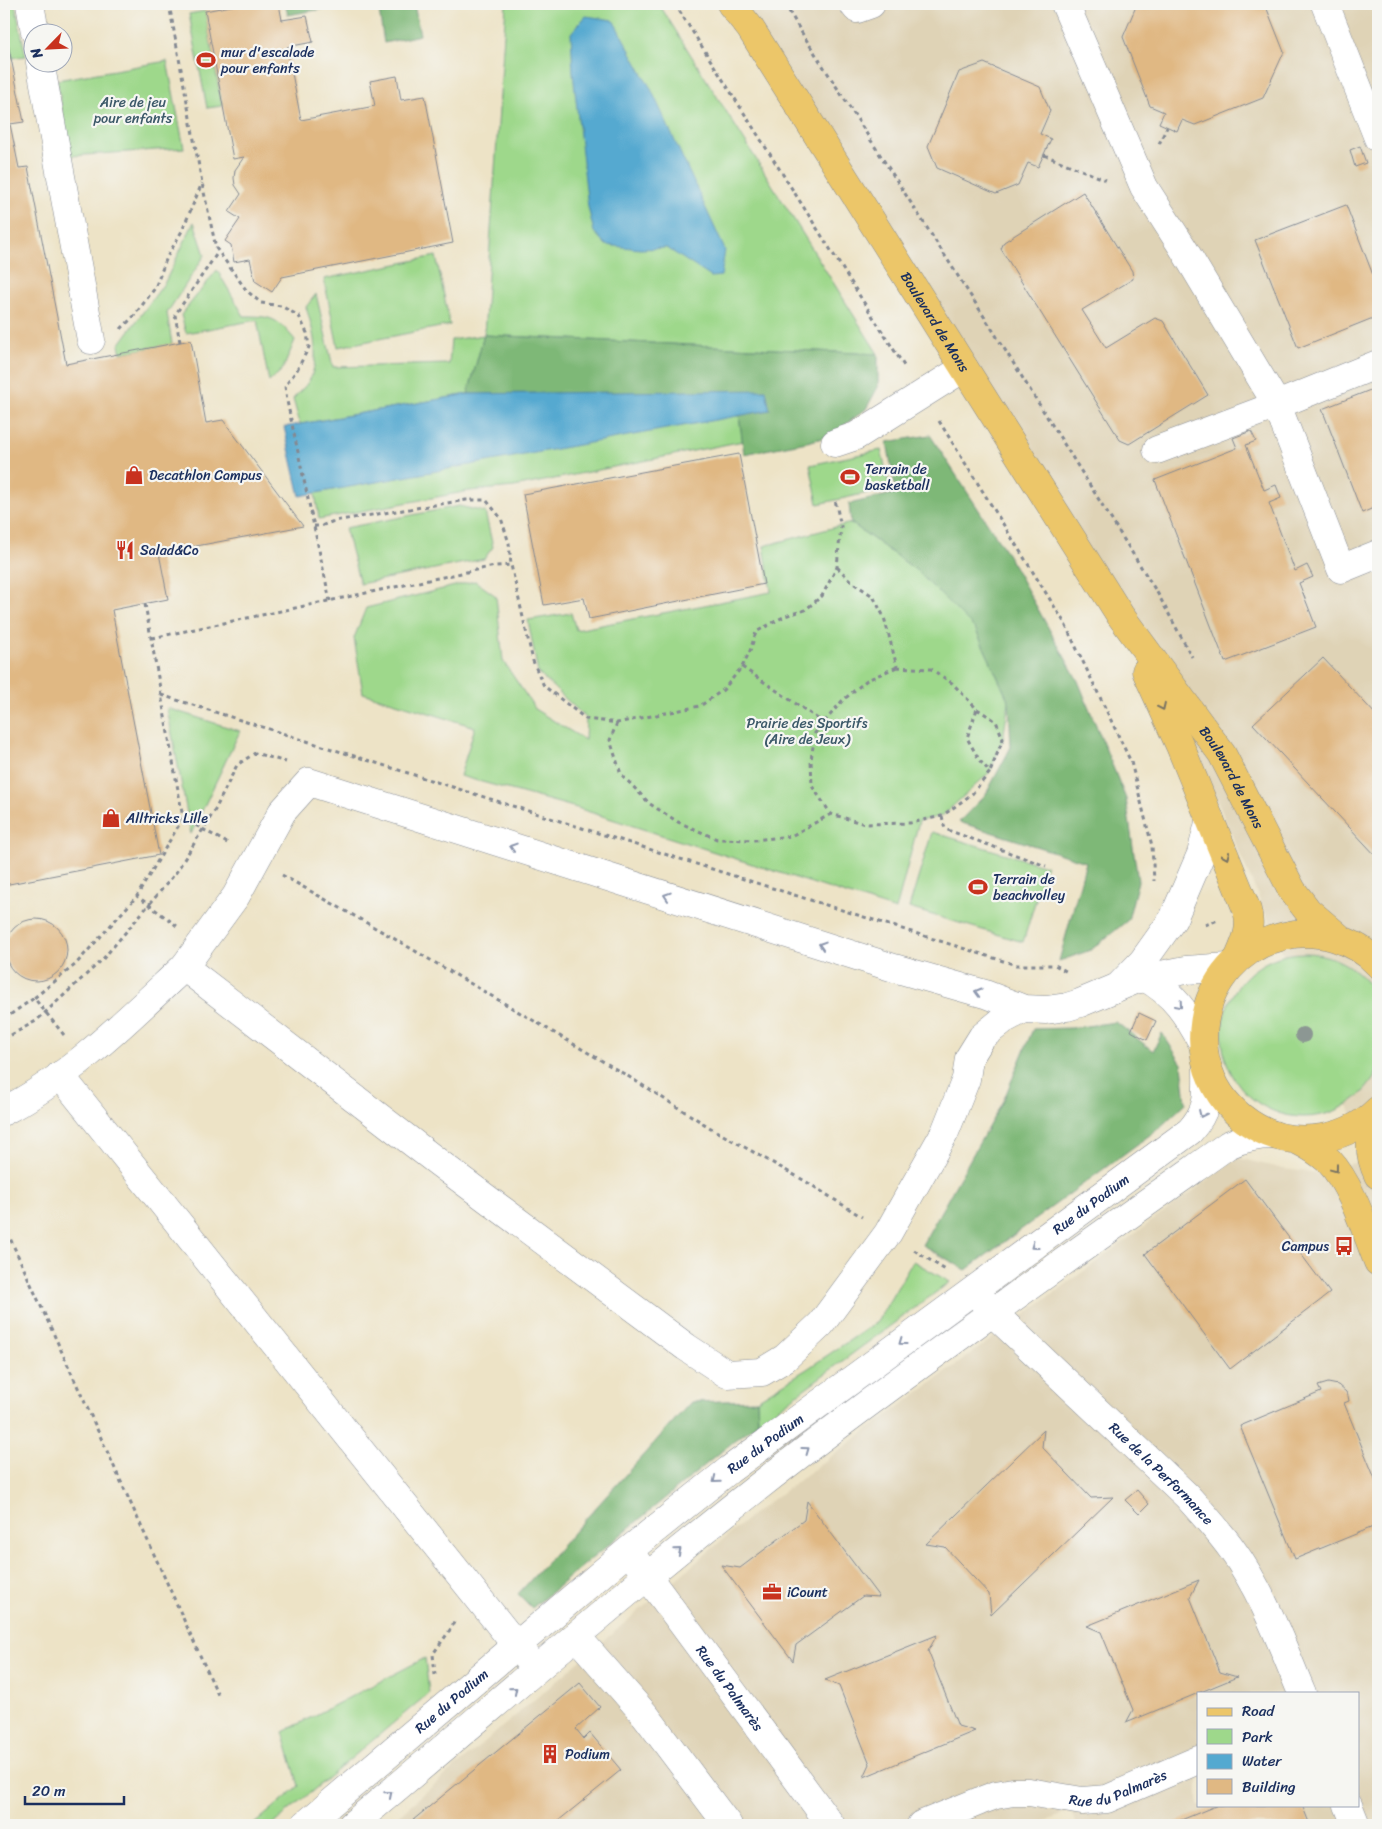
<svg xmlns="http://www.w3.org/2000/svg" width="1382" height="1829" viewBox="0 0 1382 1829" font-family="Sriracha,sans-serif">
  <rect width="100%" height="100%" fill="#f6f6f2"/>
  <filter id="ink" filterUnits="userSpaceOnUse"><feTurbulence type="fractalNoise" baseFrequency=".02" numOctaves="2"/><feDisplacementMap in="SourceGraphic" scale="10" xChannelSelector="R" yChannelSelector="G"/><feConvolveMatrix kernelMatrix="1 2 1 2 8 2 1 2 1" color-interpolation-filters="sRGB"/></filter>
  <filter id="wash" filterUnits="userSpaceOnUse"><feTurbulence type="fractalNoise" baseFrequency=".0096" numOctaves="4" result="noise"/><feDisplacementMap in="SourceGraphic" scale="20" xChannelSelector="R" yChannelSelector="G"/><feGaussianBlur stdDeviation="1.12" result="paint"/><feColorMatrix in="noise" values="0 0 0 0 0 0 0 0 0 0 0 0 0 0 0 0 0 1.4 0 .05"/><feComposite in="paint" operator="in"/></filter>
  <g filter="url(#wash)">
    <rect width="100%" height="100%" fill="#ede3c6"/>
    <path fill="#dfd3b6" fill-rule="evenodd" d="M740,4H1378V1825H1077L1071,1811L1036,1825H387L753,1514L1238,1158L1283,1169L1319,1173L1354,1163L1368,1152L1195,749ZM1198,1693H1358V1805H1198Z"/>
    <path fill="#9ed88b" stroke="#5c8474" d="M4,4H15L26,56L12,58L4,20Z
      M506,4H659L878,354L484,335L468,394L300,424L293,399C298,393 305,387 309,381C321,359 313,329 306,307L316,294L333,367L449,364L451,340L484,335Z
      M205,11L222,106L207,108L189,14Z
      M167,61L184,148L70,156L57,80Z
      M194,222L205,255L167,313L172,344L121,353L119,345L165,282Z
      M436,256L450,325L338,347L324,279Z
      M217,270L244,316C272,316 277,318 295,340L283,369L269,382L257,320L186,333L181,315Z
      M739,415L743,441L514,487L469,491L319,519L315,493Z
      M881,450L890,488L818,504L810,465Z
      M459,506L485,512L493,547L484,559L360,584L345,528Z
      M851,523L916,570L976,630L1009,702L1003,739L990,772L942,816L919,821L896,910L577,808L460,776L475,727L363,693L354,638L366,608L475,581L496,596L503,661L536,710L585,740L586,718L538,673L528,620L571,613L576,630L771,592L764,546Z
      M167,708L240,731L191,834Z
      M932,832L1046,866L1023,942L909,908Z
      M1222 1035a82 82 0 1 1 164 0a82 82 0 1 1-164 0Z
      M913,1261L950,1282L758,1423L757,1400L807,1369L877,1322Z
      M425,1658L429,1693L272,1825H253L299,1786L283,1732Z"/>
    <path fill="#7eb877" stroke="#4c746a" d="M285,4H351L288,15Z
      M378,4H414L420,35L384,43Z
      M484,335L878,354V387L866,409L830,436L807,442L744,454L739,415L770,410L468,394Z
      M930,435L1005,550L1078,681L1126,799L1138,881L1128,920L1091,950L1059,961L1086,862L959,822L986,794L1011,747L1009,702L976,630L916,570L851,523L849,504L896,493L887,442Z
      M1116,1022L1153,1051L1162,1033L1182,1064L1186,1103L1158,1129L966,1270L922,1245L1004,1099L1033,1029L1072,1028Z
      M757,1400L758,1423L733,1442L532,1608L518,1594L691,1402Z"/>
    <path fill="#54a9d0" stroke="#386c97" d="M586,16L613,20L650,87L725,250L721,276L711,277L667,248L640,249L606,245L594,232L588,207L573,73L571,33Z
      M766,390L770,410L300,496L284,427L468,394Z"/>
    <g id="blocks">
      <path fill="#e0b883" d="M241,4H279L282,20L307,16L313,42L287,47L301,120L375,106L370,81L397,76L401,100L425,96L453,243L282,277L272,292L255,281L250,259L234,262L231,245L225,241L240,219L229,212L241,194L235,185L234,178L235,170L244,157L233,159L205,11Z
        M1137,4H1265L1284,52L1263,98L1195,125L1182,120L1177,131L1159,123L1164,112L1150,106L1123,37Z
        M4,24L24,122L10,124L19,168L28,167L66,364L191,340L206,423L223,420L303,526L159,553L168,599L112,610L159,855L4,885Z
        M984,63L1040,87L1050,111L1040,134L1051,139L1038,167L1028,163L1018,185L996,194L937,168L928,146L959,72Z
        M1360,146L1366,163L1355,167L1350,150Z
        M1083,192L1132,271L1133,279L1082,310L1106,348L1155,318L1163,321L1208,395L1129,444L1120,440L1001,249L1004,242Z
        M1346,205L1378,288V316L1298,348L1255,240Z
        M1378,387V506L1362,513L1322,409Z
        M1251,431L1256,441L1246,445L1264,490L1276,485L1281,498L1269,503L1295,571L1307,565L1313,577L1299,583L1316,627L1225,662L1155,480L1237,448L1233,438Z
        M739,454L764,584L589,619L584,598L544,605L523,494Z
        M1323,658L1378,717V858L1253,724Z
        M5 950a31 31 0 1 1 62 0a31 31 0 1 1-62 0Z
        M1139,1013L1156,1021L1147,1040L1131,1031Z
        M1245,1179L1330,1293L1230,1369L1145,1254Z
        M1328,1383L1338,1385L1346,1392L1348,1396L1349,1401L1344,1403L1378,1486V1530L1375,1531L1373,1527L1295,1559L1240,1426L1321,1392L1318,1386Z
        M1044,1430L1042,1447L1091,1498L1113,1497L991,1615L989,1594L945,1547L926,1544Z
        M1137,1490L1149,1504L1139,1514L1125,1500Z
        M807,1501L879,1597L863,1596L796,1645L793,1661L721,1565L740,1568L804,1520Z
        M1199,1580L1190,1597L1220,1672L1237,1677L1126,1723L1133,1710L1101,1632L1087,1626Z
        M937,1635L928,1651L958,1726L975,1731L864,1777L870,1764L839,1686L825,1680Z
        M580,1683L600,1707L576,1729L584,1739L590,1733L621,1770L553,1825H407Z
        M1218,1805H1302L1310,1825H1169Z"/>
    </g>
  </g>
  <g filter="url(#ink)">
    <use href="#blocks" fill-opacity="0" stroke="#848992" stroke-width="1"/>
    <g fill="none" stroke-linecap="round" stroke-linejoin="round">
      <g stroke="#848992" stroke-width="29">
        <g id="minor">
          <path d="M30,4L35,32"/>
          <path d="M853,4L857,9L871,4"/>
          <path d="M1065,4L1144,187L1183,248L1277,405L1341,569L1378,554"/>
          <path d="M1325,4L1378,138"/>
          <path d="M40,62L91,340"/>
          <path d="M835,443L856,436L964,368"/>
          <path d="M1157,450L1277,405L1378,364"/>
          <path d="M184,967L236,896L282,812L309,782L894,968L985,994L1024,1009L1046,1010L1067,1007L1080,1003L1135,980L1186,970L1229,967"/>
          <path d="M1146,978C1174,994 1187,1014 1202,1042"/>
          <path d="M1119,986L1143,961L1173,919L1201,854L1210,819"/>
          <path d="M60,1075L528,1660"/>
          <path d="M4,1111C72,1076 128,1019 184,967L439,1163L686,1347L727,1374L762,1372L785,1358L821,1324L888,1233L945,1132L966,1079L969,1058L982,1037L1003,1020L1024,1009"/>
          <path id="s1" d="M981,1298L992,1312L1187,1496C1202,1513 1218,1530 1231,1548C1263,1592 1281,1643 1302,1693"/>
          <path id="s2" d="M636,1561L831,1825"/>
          <path d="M576,1636L646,1716L728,1825"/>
          <path d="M1348,1805L1356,1825"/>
          <path id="s3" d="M305,1825L628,1551L729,1470L1190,1131C1210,1108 1207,1095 1207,1066"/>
          <path d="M352,1825C500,1702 645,1573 798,1456C939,1349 1084,1247 1228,1145C1243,1138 1256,1135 1273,1135"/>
          <path id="s4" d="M921,1825L980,1801L996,1795L1013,1792H1029L1082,1801L1107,1799L1198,1760"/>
        </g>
      </g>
      <g stroke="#848992" stroke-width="29">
        <g id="major">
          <path id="s5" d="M731,4L750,28L1120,615L1222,754L1292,890L1308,911L1342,940"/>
          <path d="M1146,671L1180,746L1247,910C1252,928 1246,941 1239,957"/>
          <path d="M1378,964C1355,939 1317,928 1284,936C1192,958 1173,1079 1256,1127C1273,1137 1294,1141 1314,1139C1338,1137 1361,1127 1378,1110"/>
          <path d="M1378,1115C1368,1136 1368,1154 1378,1175"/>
          <path d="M1297,1140C1309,1146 1319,1152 1329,1161C1351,1184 1366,1232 1378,1262"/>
        </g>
      </g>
      <path stroke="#848992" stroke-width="3" stroke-dasharray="4 4" stroke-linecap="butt" d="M169,4L202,183L216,248L247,291L261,303L281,306L299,316L307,333L309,347L297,370L285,386L287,401L330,601
        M675,4L906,369
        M785,4L800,30L992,329L1158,594L1192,657
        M1159,144L1167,127
        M1044,155L1106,180
        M121,329L134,316L155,288L167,257L182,231L202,183
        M180,342L175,315L218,252
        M939,421L1064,622L1131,762L1152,846L1154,881
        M314,526H321L334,521L466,500H486L501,518L509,543L511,565
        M837,567L853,583L873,596L884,617L897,667
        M145,604L183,818L229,844
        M152,638L495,566L511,565L533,661L538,673L544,686L586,719L617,723L700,706L723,690L742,667L750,651L756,632L785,616L805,610L822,596L837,567L841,526L835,500
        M742,667L824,723
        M897,667L931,669L952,683L977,709L967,738L980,761L990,772L972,794L942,816L910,823L865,824L831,814L812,786L811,760L815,733L842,701L867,680Z
        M161,695L1016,965H1055L1069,973
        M977,709L996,721L1003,739L990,772
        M617,723L610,740L621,774L650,804L678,822L717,839L755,840L791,836L831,814
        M942,816L945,829L1046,866
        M282,875L388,935L626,1075L714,1130L805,1181L862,1217
        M1205,925L1218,920
        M177,926L137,896L183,818
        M4,1019L34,998
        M64,1035L34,998L75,965L137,896
        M4,1039L36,1021L102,960L175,874L215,810L237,765L255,753L286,762
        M4,1225L219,1697
        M914,1250L947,1271
        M435,1675L433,1654L452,1627L455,1618"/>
      <use href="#minor" stroke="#fff" stroke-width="28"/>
      <use href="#major" stroke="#ecc669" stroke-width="28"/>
    </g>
    <circle fill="#8c9793" cx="1303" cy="1035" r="8"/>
    <defs><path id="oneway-chevron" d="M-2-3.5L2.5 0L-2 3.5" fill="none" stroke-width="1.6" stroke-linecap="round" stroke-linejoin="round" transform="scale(1.25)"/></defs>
    <g stroke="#797363">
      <use href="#oneway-chevron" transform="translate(1162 707) rotate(65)"/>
      <use href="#oneway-chevron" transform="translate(1226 856) rotate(67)"/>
      <use href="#oneway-chevron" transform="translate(1335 1169) rotate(53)"/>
    </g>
    <g stroke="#8d97ae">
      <use href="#oneway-chevron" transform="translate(513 847) rotate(-162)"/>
      <use href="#oneway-chevron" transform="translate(667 896) rotate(-162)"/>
      <use href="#oneway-chevron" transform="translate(822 945) rotate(-162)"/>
      <use href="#oneway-chevron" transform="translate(978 992) rotate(-164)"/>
      <use href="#oneway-chevron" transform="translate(1179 1005) rotate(49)"/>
      <use href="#oneway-chevron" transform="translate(1202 1114) rotate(115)"/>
      <use href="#oneway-chevron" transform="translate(1034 1246) rotate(144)"/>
      <use href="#oneway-chevron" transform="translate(902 1342) rotate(144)"/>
      <use href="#oneway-chevron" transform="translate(806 1450) rotate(-36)"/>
      <use href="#oneway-chevron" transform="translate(716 1480) rotate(141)"/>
      <use href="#oneway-chevron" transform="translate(678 1551) rotate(-39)"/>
      <use href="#oneway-chevron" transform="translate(514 1690) rotate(-40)"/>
      <use href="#oneway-chevron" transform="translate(389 1794) rotate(-40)"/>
    </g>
  </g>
  <defs>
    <g id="stadium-bare" transform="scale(1.5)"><path d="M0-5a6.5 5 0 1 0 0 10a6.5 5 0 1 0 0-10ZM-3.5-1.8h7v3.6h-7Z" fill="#c8321e" stroke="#f6f6f2" stroke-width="2.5" paint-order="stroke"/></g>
    <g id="shop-bare" transform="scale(1.5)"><path d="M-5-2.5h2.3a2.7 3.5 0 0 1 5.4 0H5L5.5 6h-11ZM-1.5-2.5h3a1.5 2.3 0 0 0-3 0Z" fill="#c8321e" stroke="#f6f6f2" stroke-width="2.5" paint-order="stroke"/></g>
    <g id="restaurant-bare" transform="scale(1.5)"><path d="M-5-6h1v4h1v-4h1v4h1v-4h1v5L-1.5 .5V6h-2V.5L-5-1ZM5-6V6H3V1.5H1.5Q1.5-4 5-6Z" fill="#c8321e" stroke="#f6f6f2" stroke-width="2.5" paint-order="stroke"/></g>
    <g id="bus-bare" transform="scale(1.5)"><path d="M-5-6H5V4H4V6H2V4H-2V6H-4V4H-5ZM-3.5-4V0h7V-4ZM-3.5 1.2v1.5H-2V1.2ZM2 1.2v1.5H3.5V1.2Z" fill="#c8321e" stroke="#f6f6f2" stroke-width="2.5" paint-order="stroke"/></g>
    <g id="office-bare" transform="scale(1.5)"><path d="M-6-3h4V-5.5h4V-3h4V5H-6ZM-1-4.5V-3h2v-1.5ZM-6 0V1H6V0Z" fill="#c8321e" stroke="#f6f6f2" stroke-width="2.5" paint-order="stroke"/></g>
    <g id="building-bare" transform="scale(1.5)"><path d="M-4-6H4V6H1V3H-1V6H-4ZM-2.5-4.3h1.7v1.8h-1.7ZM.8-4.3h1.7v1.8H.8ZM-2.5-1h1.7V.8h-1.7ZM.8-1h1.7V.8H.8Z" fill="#c8321e" stroke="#f6f6f2" stroke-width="2.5" paint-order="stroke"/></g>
  </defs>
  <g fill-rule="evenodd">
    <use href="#stadium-bare" x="206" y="60"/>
    <use href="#shop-bare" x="134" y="475"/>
    <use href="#stadium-bare" x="850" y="477"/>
    <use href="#restaurant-bare" x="125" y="550"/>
    <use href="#shop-bare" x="111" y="818"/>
    <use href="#stadium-bare" x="978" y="887"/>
    <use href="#bus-bare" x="1344" y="1246"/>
    <use href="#office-bare" x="772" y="1592"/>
    <use href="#building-bare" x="550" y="1754"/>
  </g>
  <g text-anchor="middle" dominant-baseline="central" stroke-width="4.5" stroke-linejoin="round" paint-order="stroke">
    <g font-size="14" fill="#1b2f5e" stroke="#f6f6f2" text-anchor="start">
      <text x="221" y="52">mur d'escalade<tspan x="221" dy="16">pour enfants</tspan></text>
      <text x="865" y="469">Terrain de<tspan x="865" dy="16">basketball</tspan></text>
      <text x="149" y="475">Decathlon Campus</text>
      <text x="140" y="550">Salad&amp;Co</text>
      <text x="126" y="818">Alltricks Lille</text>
      <text x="993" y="879">Terrain de<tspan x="993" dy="16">beachvolley</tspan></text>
      <text x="1329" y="1246" text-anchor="end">Campus</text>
      <text x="787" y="1592">iCount</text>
      <text x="565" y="1754">Podium</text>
    </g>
    <g font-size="14" fill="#3c5969" stroke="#f6f6f2">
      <text x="133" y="102">Aire de jeu<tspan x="133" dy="16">pour enfants</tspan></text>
      <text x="807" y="723">Prairie des Sportifs<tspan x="807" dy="16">(Aire de Jeux)</tspan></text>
    </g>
    <g font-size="14" fill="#1b2f5e" stroke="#f6f6f2">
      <text stroke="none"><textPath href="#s5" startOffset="378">Boulevard de Mons</textPath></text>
      <text stroke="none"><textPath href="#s5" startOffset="922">Boulevard de Mons</textPath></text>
      <text stroke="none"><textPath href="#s3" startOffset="1002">Rue du Podium</textPath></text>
      <text stroke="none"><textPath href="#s3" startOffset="598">Rue du Podium</textPath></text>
      <text stroke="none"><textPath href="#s1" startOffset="252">Rue de la Performance</textPath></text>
      <text stroke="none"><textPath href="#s2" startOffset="158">Rue du Palmarès</textPath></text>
      <text stroke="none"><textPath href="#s3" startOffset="192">Rue du Podium</textPath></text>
      <text stroke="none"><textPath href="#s4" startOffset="206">Rue du Palmarès</textPath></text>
    </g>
  </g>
  <rect width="1382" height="1829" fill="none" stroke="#f6f6f2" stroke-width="20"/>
  <rect x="1197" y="1692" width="162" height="115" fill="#f6f6f2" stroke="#9ea6b7"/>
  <rect x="1207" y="1708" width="25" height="8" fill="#ecc669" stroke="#9ea6b7"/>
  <text x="1242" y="1716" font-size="15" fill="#1b2f5e">Road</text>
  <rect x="1207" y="1729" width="25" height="15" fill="#9ed88b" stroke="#9ea6b7"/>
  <text x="1242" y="1742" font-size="15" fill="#1b2f5e">Park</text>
  <rect x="1207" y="1754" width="25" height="15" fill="#54a9d0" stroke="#9ea6b7"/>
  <text x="1242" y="1766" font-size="15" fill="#1b2f5e">Water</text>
  <rect x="1207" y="1779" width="25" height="15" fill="#e0b883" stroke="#9ea6b7"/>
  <text x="1242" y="1792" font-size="15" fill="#1b2f5e">Building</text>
  <g transform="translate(48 48) rotate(246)"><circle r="24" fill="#f6f6f2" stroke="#9ea6b7"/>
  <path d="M0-4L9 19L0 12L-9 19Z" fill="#c8321e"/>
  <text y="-8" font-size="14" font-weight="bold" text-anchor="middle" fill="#1b2f5e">N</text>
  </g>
  <path d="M25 1796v8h99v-8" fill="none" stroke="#1b2f5e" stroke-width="2.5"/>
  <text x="32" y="1796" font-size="15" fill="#1b2f5e" stroke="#f6f6f2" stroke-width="4" paint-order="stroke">20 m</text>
</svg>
